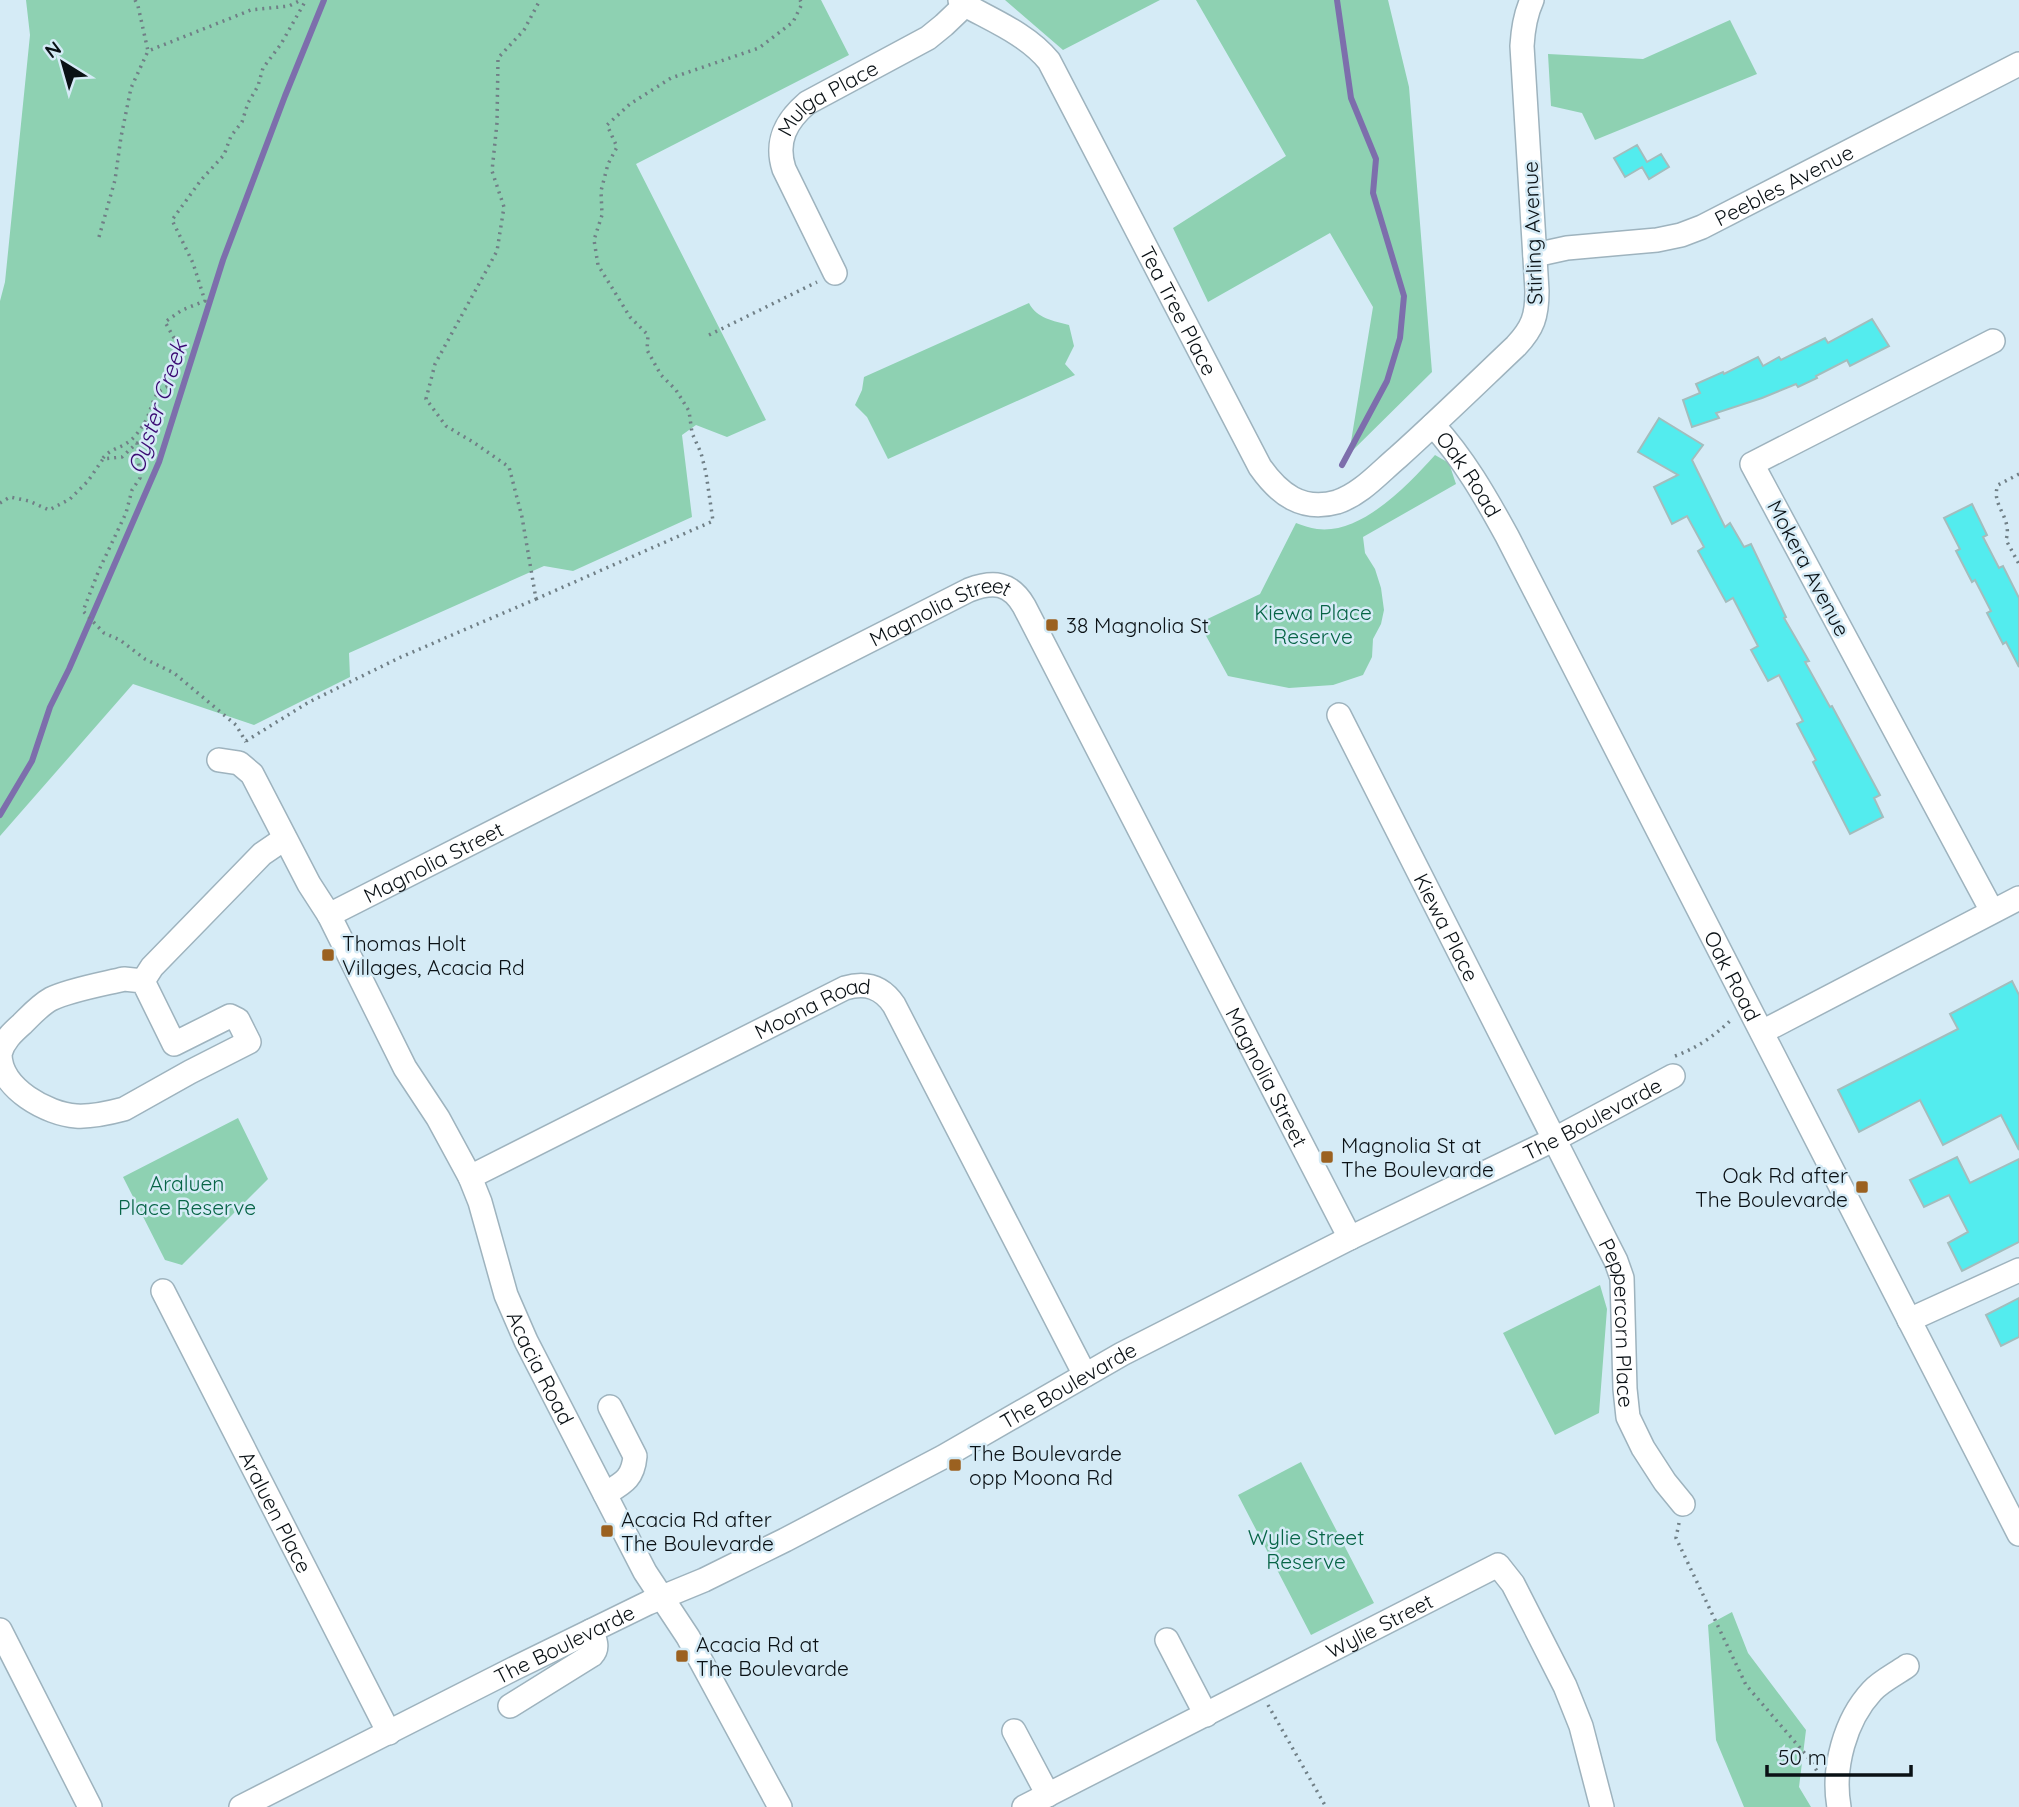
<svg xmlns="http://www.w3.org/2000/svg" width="2019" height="1807" viewBox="0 0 2019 1807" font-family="Quicksand,sans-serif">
  <rect width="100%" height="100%" fill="#d5ebf6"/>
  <path fill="#8ed1b2" d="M26,0H821L849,55L636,164L766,420L727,437L696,425L682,435L692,517L573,571L544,566L349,653L350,677L254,725L133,684L0,836V301L5,282L30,35Z
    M1005,0H1160L1063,50Z
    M1196,0H1388L1409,87L1432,372L1349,454L1373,307L1330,233L1208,302L1173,228L1286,156Z
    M1730,20L1757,74L1595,140L1582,113L1551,106L1548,54L1643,59Z
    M1029,303C1036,318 1054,321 1069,325L1074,346L1065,364L1075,375L888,459L867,417L855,405L862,390L864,377Z
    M1435,455L1449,463L1456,484L1363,537L1365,553L1375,569L1381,588L1384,610L1381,624L1373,639L1372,657L1363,675L1333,685L1289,688L1228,676L1199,623L1260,594L1296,523C1302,525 1310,528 1317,529C1361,535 1408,485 1435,455Z
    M238,1118L268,1179L182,1265L165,1260L123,1177Z
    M1600,1285L1607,1309L1599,1413L1555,1435L1503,1333Z
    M1301,1462L1374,1603L1311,1635L1238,1495Z
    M1732,1612L1748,1653L1806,1730L1799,1787L1811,1807H1744L1716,1740L1708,1625Z"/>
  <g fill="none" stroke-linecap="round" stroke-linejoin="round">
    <path stroke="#7d6eac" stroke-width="6" d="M1337,0L1351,98L1376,159L1373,193L1404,296L1400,338L1387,381L1342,465
      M0,815L32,761L50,707L69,669L159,462L223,260L285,96L324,0"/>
  </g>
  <path fill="#53ecee" stroke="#a3bdbd" stroke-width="2" d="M1637,145L1647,162L1661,154L1669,167L1649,179L1642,167L1625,177L1614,158Z
    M1872,319L1889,346L1850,366L1847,360L1816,376L1817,378L1798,387L1796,384L1762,398L1716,413L1719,418L1692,427L1683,400L1700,393L1696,384L1723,372L1724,374L1758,357L1763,366L1779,357L1781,360L1825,338L1828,343Z
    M1659,418L1703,445L1692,460L1725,527L1730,523L1744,547L1751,544L1786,617L1784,618L1809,661L1805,662L1830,707L1832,706L1880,795L1874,798L1883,817L1850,834L1813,762L1816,760L1797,724L1803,721L1779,675L1768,681L1751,650L1758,646L1733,598L1726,602L1698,551L1704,547L1687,516L1672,524L1654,487L1678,475L1638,452Z
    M1972,504L1987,535L1983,537L1999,568L2003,566L2019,598V667L2006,642L2003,644L1987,613L1991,611L1975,580L1972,582L1956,551L1960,549L1944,518Z
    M2012,981L2019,995V1150L2001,1115L1943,1145L1920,1100L1859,1132L1838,1090L1958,1029L1950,1014Z
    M1957,1157L1970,1183L2019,1159V1242L1962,1271L1948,1243L1968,1232L1949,1195L1924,1207L1910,1180Z
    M2019,1298V1337L2001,1346L1986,1315Z"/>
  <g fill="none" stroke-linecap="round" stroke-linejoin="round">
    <g stroke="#9eb3be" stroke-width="26">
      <g id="minor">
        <path id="s1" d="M960,0L965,5C994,21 1028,35 1049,61L1260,467C1279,494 1302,512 1337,502C1361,494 1379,473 1398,457C1438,421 1477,383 1516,346C1533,328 1537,316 1537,291L1522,46C1523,29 1525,15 1532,0"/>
        <path id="s2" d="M1535,255L1567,248L1657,240L1681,235L1702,227L2019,64"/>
        <path id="s3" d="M835,273L784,169C775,141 786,121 807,103L928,38L944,25L965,5"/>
        <path id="s4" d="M1433,425C1464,459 1485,496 1507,536L2019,1534"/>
        <path id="s5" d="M1339,715L1616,1261L1622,1278L1625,1389L1628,1417L1643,1448L1665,1482L1683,1504"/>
        <path id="s6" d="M219,760L239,763L252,774L309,884L329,915L405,1068L438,1118L470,1177L480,1202L506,1295L526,1341L645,1572L688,1637L780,1807"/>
        <path d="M1992,911L1752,464L1993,341"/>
        <path id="s7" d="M329,915L969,590C993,581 1010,582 1024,606L1350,1238"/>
        <path d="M124,979L143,981L174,1044L230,1016L238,1020L249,1042L190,1072L124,1109C109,1113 91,1117 76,1116C48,1114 0,1089 0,1054C3,1041 13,1032 22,1024C31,1015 40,1005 51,999C69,990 103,984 124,979Z"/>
        <path d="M143,981L152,967L262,854L284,839"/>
        <path d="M1762,1032L2019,898"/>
        <path id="s8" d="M470,1177L845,988C866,982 882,987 894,1005L1085,1375"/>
        <path id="s9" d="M163,1291L389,1733"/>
        <path d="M1909,1320L2019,1270"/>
        <path d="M605,1494C623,1483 633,1479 635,1456L610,1407"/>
        <path d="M0,1630L90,1807"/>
        <path d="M1167,1640L1206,1715"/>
        <path d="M510,1706L592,1655C599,1648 595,1639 591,1631"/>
        <path d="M1014,1731L1048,1795"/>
        <path id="s10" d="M241,1807L513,1669L648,1603L704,1580L785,1540L943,1457L1122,1354L1350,1238L1555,1139L1673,1076"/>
        <path id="s11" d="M1024,1807L1498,1565L1513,1584L1565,1686L1581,1726L1602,1807"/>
        <path d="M1839,1807C1832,1768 1845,1720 1872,1691C1881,1681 1896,1674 1907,1666"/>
      </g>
    </g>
    <path stroke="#707f86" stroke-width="3.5" stroke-dasharray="2 5" stroke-linecap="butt" d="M135,0L138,6L148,51L251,10L289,6L301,0
      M99,237L115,180L121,137L131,88L148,51
      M709,335L817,282
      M103,458C111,448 122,448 131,440C136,436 142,427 145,422C155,404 150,391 174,384L178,345L165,322L182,310L205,301L193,263L172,220L201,180L224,155L231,136L242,122L248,103L258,86L263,68L281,44L306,0
      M2019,474L1998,485C1990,505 2013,517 2006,540L2019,564
      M0,503L10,497L29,501L49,510L70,499L88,481L103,459L122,457L137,443L140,478L132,490L126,513L99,570L83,611L104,633L120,640L145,659L174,673L236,725L246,742
      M536,599L713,521L706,473L701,453L692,433L689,411L676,390L661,375L647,350L648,335L630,317L598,265L594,240L602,215L601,191L608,164L617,147L607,125L630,104L671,78L759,48L793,22L802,4L800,0
      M246,741L309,702L401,657L536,599L522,517L509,467L473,442L446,426L426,399L435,364L497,251L504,207L492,171L497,123L498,58L524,30L540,0
      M1675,1056C1697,1048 1716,1035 1733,1018
      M1679,1523L1676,1538L1746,1685L1807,1756L1817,1771
      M1268,1705L1326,1807"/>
    <use href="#minor" stroke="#fff" stroke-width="23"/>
  </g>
  <g fill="#9b6120" stroke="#d5ebf6" stroke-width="2.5">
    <rect x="1045" y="618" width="14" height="14" rx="3.5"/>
    <rect x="321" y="948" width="14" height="14" rx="3.5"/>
    <rect x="1320" y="1150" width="14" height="14" rx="3.5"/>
    <rect x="1855" y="1180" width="14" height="14" rx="3.5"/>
    <rect x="948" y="1458" width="14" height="14" rx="3.5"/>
    <rect x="600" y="1524" width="14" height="14" rx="3.5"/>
    <rect x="675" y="1649" width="14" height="14" rx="3.5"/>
  </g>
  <g text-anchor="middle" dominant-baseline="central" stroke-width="5" stroke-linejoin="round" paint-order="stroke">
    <g font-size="21" fill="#0a1115" stroke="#d5ebf6">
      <text stroke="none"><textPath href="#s3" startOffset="210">Mulga Place</textPath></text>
      <text stroke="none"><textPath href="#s2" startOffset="262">Peebles Avenue</textPath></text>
      <text transform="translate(1532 233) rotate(-92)">Stirling Avenue</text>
      <text stroke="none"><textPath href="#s1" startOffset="390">Tea Tree Place</textPath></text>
      <text stroke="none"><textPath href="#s4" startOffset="61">Oak Road</textPath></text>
      <text transform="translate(1809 568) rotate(62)">Mokera Avenue</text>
      <text stroke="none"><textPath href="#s7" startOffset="684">Magnolia Street</textPath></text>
      <text stroke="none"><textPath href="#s7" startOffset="117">Magnolia Street</textPath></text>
      <text stroke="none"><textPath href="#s5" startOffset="238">Kiewa Place</textPath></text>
      <text stroke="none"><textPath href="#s4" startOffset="628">Oak Road</textPath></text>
      <text stroke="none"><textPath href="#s8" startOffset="383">Moona Road</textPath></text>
      <text stroke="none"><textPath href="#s7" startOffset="1312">Magnolia Street</textPath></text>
      <text stroke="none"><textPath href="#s10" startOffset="1517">The Boulevarde</textPath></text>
      <text stroke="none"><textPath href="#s5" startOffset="674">Peppercorn Place</textPath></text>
      <text stroke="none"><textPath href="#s6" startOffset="700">Acacia Road</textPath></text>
      <text stroke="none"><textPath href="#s10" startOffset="929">The Boulevarde</textPath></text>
      <text stroke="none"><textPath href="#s9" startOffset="248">Araluen Place</textPath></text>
      <text stroke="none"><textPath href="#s11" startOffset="399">Wylie Street</textPath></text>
      <text stroke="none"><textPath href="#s10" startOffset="362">The Boulevarde</textPath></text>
    </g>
    <g font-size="21" fill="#076446" stroke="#d5ebf6">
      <text x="1313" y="612">Kiewa Place<tspan x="1313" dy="24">Reserve</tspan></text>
      <text x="187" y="1183">Araluen<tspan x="187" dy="24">Place Reserve</tspan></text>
      <text x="1306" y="1537">Wylie Street<tspan x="1306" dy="24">Reserve</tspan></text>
    </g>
    <g font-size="21" fill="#0a1115" stroke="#d5ebf6" text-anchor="start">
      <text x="1066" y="625">38 Magnolia St</text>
      <text x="342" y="943">Thomas Holt<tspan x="342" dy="24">Villages, Acacia Rd</tspan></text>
      <text x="1341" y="1145">Magnolia St at<tspan x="1341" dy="24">The Boulevarde</tspan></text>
      <text x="1848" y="1175" text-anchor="end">Oak Rd after<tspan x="1848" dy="24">The Boulevarde</tspan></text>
      <text x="969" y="1453">The Boulevarde<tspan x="969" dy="24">opp Moona Rd</tspan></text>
      <text x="621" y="1519">Acacia Rd after<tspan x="621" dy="24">The Boulevarde</tspan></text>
      <text x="696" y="1644">Acacia Rd at<tspan x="696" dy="24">The Boulevarde</tspan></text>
    </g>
    <g font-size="23" font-style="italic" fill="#3a0a73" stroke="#d5ebf6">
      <text transform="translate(157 407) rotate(-71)">Oyster Creek</text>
    </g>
  </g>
  <g transform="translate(63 63) rotate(323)" stroke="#d5ebf6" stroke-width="5" paint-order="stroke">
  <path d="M0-5L12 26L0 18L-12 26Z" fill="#0a1115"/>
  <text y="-10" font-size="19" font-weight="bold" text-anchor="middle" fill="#0a1115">N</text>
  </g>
  <path d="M1767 1765v10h144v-10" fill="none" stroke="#0a1115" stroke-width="3.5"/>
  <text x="1778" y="1765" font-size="21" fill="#0a1115" stroke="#d5ebf6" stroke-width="5" paint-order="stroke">50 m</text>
</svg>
